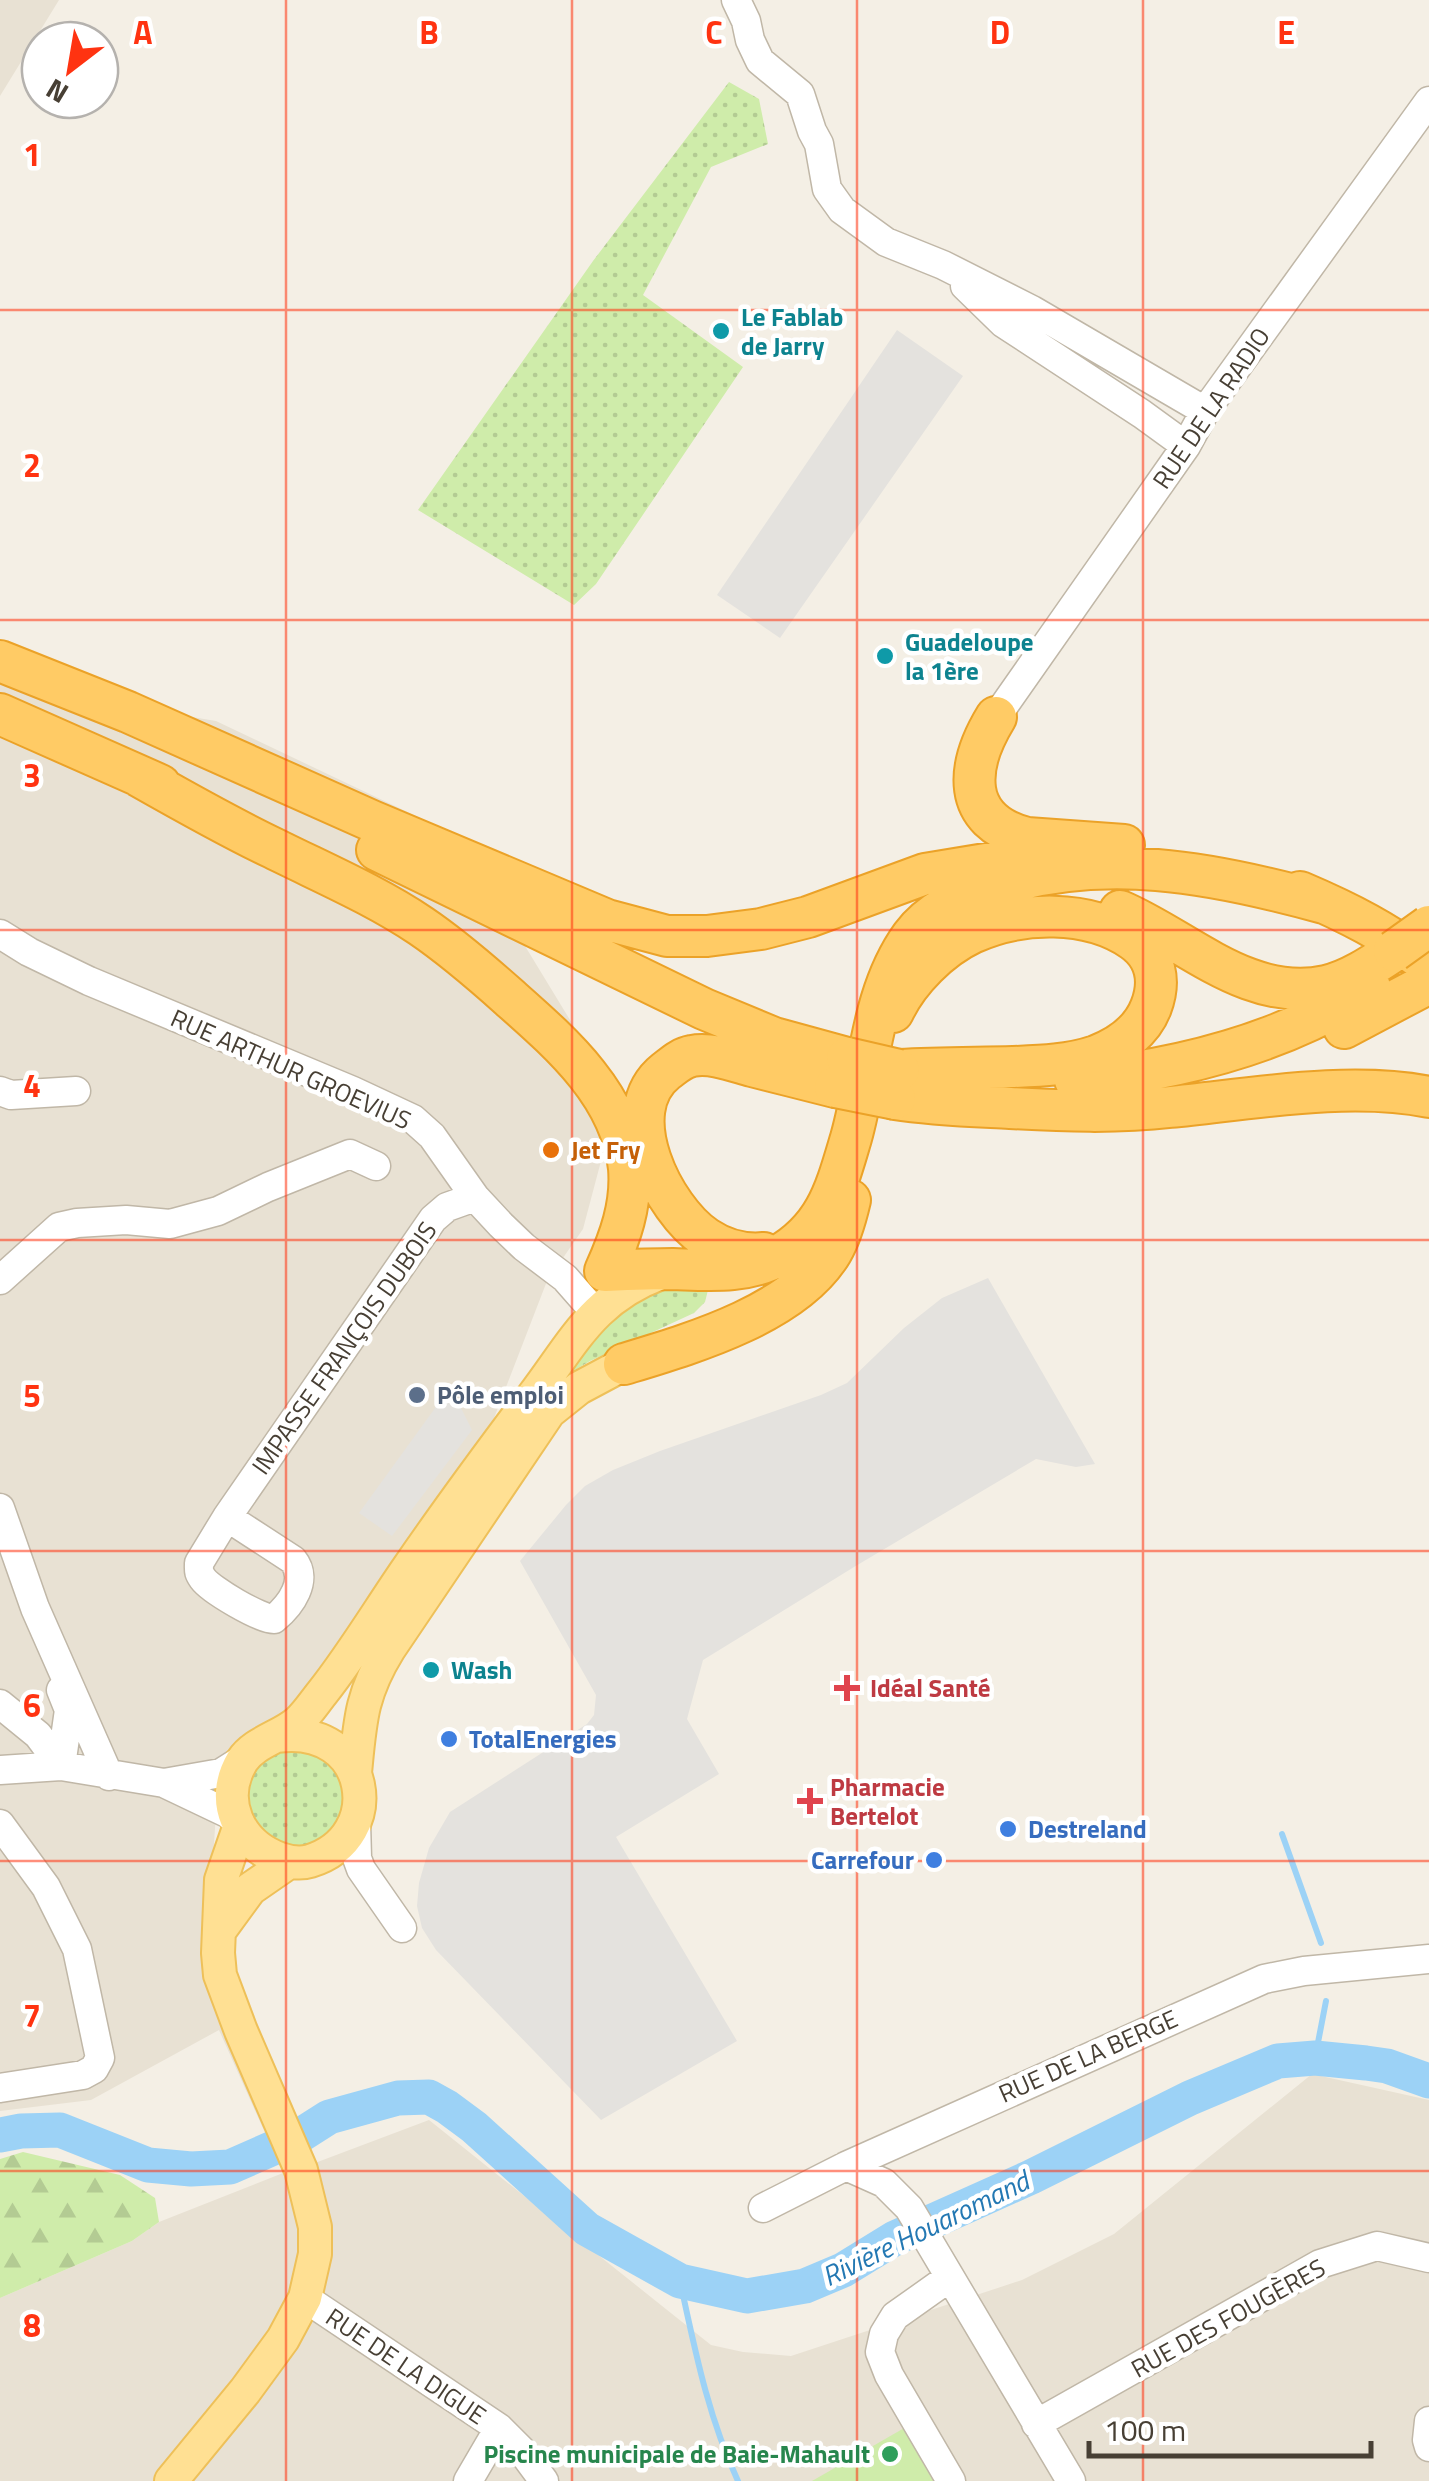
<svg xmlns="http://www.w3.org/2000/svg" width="1429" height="2481" viewBox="0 0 1429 2481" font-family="'Titillium Web',sans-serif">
  <defs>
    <pattern id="grass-dots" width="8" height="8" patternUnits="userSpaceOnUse" patternTransform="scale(2.5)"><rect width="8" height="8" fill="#cfecaa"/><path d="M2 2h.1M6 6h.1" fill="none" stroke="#b3cb93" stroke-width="1.8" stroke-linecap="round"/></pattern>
    <pattern id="forest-firs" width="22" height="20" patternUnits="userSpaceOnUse" patternTransform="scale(2.5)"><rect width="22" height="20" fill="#cfecaa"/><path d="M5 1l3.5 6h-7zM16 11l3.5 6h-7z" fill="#b3cb93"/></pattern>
  </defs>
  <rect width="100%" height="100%" fill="#f4efe5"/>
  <path fill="#e8e1d3" d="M0,0H59L0,96Z
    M0,685L216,721L458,836L581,1038L605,1146L583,1229L547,1281L484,1444L305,1696L219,1767L210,1905L307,2166L429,2120L711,2345L743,2352L791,2356L1022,2280L1114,2234L1312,2074L1429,2100V2481H0V2298L132,2241L159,2222L283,2173L219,2030L91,2100L0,2111Z"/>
  <path fill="url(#grass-dots)" d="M729,82L759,99L768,144L711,167L643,295L743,367L596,584L574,605L418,510L593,261Z
    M640,1286L708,1290L705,1302L694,1313L590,1361L568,1374L578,1346Z
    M304,1744L345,1776L347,1811L328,1840L294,1850L250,1825L247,1775L270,1750Z"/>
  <path fill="url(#forest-firs)" d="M23,2152L120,2175L155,2198L159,2222L132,2241L0,2298V2159Z"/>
  <path fill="#cfecaa" d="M906,2427L936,2481H812Z"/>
  <path fill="#e4e2de" d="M897,330L963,376L780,638L717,595Z
    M988,1278L1095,1464L1076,1467L1036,1459L854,1567L703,1660L687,1719L719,1774L616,1837L737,2041L601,2120L436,1950L422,1928L417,1906L419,1883L429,1848L450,1812L587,1724L594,1715L596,1695L520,1561L566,1505L585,1486L613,1470L660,1451L821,1395L847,1383L904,1328L942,1298Z
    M446,1393L458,1402L472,1430L392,1536L359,1513Z"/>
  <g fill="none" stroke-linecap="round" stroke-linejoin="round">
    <path stroke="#9cd2f6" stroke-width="6" d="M1282,1834L1321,1943
      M1315,2058L1326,2001
      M680,2281C695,2350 708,2417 738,2481"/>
    <path stroke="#9cd2f6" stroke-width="35" d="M0,2135L21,2131L60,2130L148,2165L191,2169L230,2167L296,2138L329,2117L398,2098L429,2097L447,2107L474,2127L587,2229L680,2281L747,2296L805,2286L843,2270L895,2238L1031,2177L1190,2098L1278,2061L1315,2058L1366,2063L1387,2066L1429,2081"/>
    <g stroke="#c0b7a7" stroke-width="31">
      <path id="minor" d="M736,0L746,21L750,40L760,61L800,94L812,131L819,144L827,189L842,210L886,242L943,265L1032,310L1205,411
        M965,286L1003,323L1142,414L1186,446
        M996,717L1186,446L1205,411L1429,101
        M0,934L29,952L89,981L353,1091L413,1119L432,1136L475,1197L501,1225L524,1247L565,1278L587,1303
        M0,1091L11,1095L76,1091
        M0,1280L59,1227L77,1223L126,1220L170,1224L218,1211L268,1187L350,1154L376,1166
        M0,1508L35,1608L109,1776
        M227,1517L293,1560C309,1580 291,1605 274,1619C260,1619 211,1590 203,1579C198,1572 199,1571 199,1563L227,1517L433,1219L447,1207L475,1197
        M0,1704L38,1735L61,1766
        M61,1766L69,1710L61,1690
        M0,1770L61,1766L164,1783L227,1813L237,1821
        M164,1783L221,1773L243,1759
        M356,1822L357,1858L361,1869L402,1928
        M0,1824L46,1887L77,1949L100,2058L94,2069L83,2075L0,2088
        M846,2166L884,2183L909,2208L1071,2481
        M763,2208L846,2166L1264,1979L1304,1971L1429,1959
        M950,2277L895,2316L884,2334L880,2352L889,2375L951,2481
        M305,2298L499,2428L521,2450L544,2481
        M1429,2421L1427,2440L1429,2447
        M1036,2424L1320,2264L1377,2246L1429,2258
        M468,2481L499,2428"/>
    </g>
    <g stroke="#eec059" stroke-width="36">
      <path id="major" d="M277,1736C371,1723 388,1837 310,1861C300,1864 289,1862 280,1859C239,1844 218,1801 242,1761C254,1742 281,1737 298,1722C307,1714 314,1703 322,1693C353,1654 379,1610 408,1568C448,1510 490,1453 533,1396C574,1342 593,1298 661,1273
        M355,1773C360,1721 361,1694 389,1649L549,1412L579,1388L624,1364
        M220,1930L250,1889L289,1862
        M171,2481L245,2391L283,2339L305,2298L315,2254V2227L301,2170L241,2031L220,1975L218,1953L221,1880L239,1828"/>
    </g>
    <g stroke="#eba228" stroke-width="44">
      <path id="highway" d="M0,661L128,712L372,821L607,920L667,936H707L761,929L808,917L925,874L1022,858
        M0,714L160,785
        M996,717C966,766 960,821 1027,838L1124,845
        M139,776C183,801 227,826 273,848C323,873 375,895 421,926C452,947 482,973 510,998C562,1044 621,1095 629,1168C632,1205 620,1238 605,1271C628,1270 651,1269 673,1269C707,1270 747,1274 778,1256C827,1228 836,1188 851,1138C870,1071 870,994 912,936C930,911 961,898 989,888C1102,851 1212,872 1324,903
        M377,850L704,1009L774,1038L847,1058
        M1300,892C1347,912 1389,933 1429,965
        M1120,911C1186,939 1248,1003 1326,986C1351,980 1373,965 1394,951
        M893,1012C908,980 940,948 972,933C1021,911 1088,909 1133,940C1156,956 1161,981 1151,1007C1142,1031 1119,1047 1096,1056C1070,1065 1041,1066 1013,1067C975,1068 937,1068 899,1070
        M1344,1028L1429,983
        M1075,1080C1177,1070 1284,1043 1370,987
        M895,1099C933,1105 971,1106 1010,1108C1063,1111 1117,1113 1170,1107C1251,1099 1349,1081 1429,1097
        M764,1253C743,1255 724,1250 706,1238C663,1209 614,1112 666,1071C674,1065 681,1058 692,1056C711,1052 734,1061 752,1066C780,1073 807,1080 835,1087
        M624,1364C690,1344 795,1314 832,1251C841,1236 846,1217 850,1200"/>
    </g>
    <use href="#minor" stroke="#fff" stroke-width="28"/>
    <use href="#major" stroke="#ffe093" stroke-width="32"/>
    <use href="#highway" stroke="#ffcb65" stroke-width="40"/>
    <g stroke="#eba228" stroke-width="44" stroke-linecap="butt">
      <path id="highway-bridge" d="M1394,951L1429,926
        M847,1058L899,1070
        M835,1087L895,1099"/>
    </g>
    <use href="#highway-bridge" stroke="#ffcb65" stroke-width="40"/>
  </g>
  <path fill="none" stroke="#f31" stroke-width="2.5" stroke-opacity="0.55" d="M286,0V2481M572,0V2481M857,0V2481M1143,0V2481M0,310H1429M0,620H1429M0,930H1429M0,1240H1429M0,1551H1429M0,1861H1429M0,2171H1429"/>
  <g fill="#0f9aa8" stroke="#fff" stroke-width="4">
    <circle cx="721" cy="331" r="10"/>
    <circle cx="885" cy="656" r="10"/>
    <circle cx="431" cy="1670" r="10"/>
  </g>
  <circle fill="#e8710a" stroke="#fff" stroke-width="4" cx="551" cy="1150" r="10"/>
  <circle fill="#5c6f8a" stroke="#fff" stroke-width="4" cx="417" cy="1395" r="10"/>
  <g fill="#e0444e" stroke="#fff" stroke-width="4">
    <path d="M842 1673h10v10h10v10h-10v10h-10v-10h-10v-10h10z"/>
    <path d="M805 1786h10v10h10v10h-10v10h-10v-10h-10v-10h10z"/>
  </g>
  <g fill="#3f7fe0" stroke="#fff" stroke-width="4">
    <circle cx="449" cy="1739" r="10"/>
    <circle cx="1008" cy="1829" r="10"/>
    <circle cx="934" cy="1860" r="10"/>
  </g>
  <circle fill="#2e9e5b" stroke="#fff" stroke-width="4" cx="890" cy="2454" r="10"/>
  <g text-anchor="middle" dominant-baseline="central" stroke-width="9" stroke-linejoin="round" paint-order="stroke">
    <g font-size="25" font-weight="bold" fill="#0d838f" stroke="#fff" text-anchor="start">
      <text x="741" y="317">Le Fablab<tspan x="741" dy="29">de Jarry</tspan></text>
      <text x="905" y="642">Guadeloupe<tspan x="905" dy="29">la 1ère</tspan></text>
      <text x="451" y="1670">Wash</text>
    </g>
    <g font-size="25" fill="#473f34" stroke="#fff">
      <text transform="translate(1211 408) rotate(-56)">RUE DE LA RADIO</text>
      <text transform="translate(291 1069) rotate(24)">RUE ARTHUR GROEVIUS</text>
      <text transform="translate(344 1348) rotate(-55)">IMPASSE FRANÇOIS DUBOIS</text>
      <text transform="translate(1088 2056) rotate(-24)">RUE DE LA BERGE</text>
      <text transform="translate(1228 2318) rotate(-29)">RUE DES FOUGÈRES</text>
      <text transform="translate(406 2366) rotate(34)">RUE DE LA DIGUE</text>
    </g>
    <g font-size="25" font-weight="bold" fill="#c56008" stroke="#fff" text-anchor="start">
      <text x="571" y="1150">Jet Fry</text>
    </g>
    <g font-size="25" font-weight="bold" fill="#4e5e75" stroke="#fff" text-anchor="start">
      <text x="437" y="1395">Pôle emploi</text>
    </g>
    <g font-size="25" font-weight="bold" fill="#be3a42" stroke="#fff" text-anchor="start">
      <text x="870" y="1688">Idéal Santé</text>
      <text x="830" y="1787">Pharmacie<tspan x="830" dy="29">Bertelot</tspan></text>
    </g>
    <g font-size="25" font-weight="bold" fill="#366cbe" stroke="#fff" text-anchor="start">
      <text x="469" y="1739">TotalEnergies</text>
      <text x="1028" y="1829">Destreland</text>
      <text x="914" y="1860" text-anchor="end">Carrefour</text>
    </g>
    <g font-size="25" font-weight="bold" fill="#27864d" stroke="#fff" text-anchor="end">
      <text x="870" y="2454">Piscine municipale de Baie-Mahault</text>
    </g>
    <g font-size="28" font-style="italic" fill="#2378b3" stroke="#fff">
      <text transform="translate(925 2228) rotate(-26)">Rivière Houaromand</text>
    </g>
  </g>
  <g font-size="32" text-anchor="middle" font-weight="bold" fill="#f31" stroke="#fff" stroke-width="9" stroke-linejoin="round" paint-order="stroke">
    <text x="143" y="44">A</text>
    <text x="429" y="44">B</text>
    <text x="714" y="44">C</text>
    <text x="1000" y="44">D</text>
    <text x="1286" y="44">E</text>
    <text x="32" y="166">1</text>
    <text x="32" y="477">2</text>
    <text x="32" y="787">3</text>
    <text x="32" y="1097">4</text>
    <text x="32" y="1407">5</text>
    <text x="32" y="1717">6</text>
    <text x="32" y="2027">7</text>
    <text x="32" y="2337">8</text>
  </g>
  <g transform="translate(70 70) rotate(211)"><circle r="48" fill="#ffffff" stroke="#b5b2ae" stroke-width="2.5"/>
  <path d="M0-8L18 38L0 25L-18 38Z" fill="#ff3311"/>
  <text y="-15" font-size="28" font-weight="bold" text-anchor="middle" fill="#473f34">N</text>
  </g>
  <path d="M1089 2441v15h282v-15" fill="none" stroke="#473f34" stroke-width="5"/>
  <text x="1104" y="2441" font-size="30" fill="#473f34" stroke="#ffffff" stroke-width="8" paint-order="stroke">100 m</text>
</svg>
